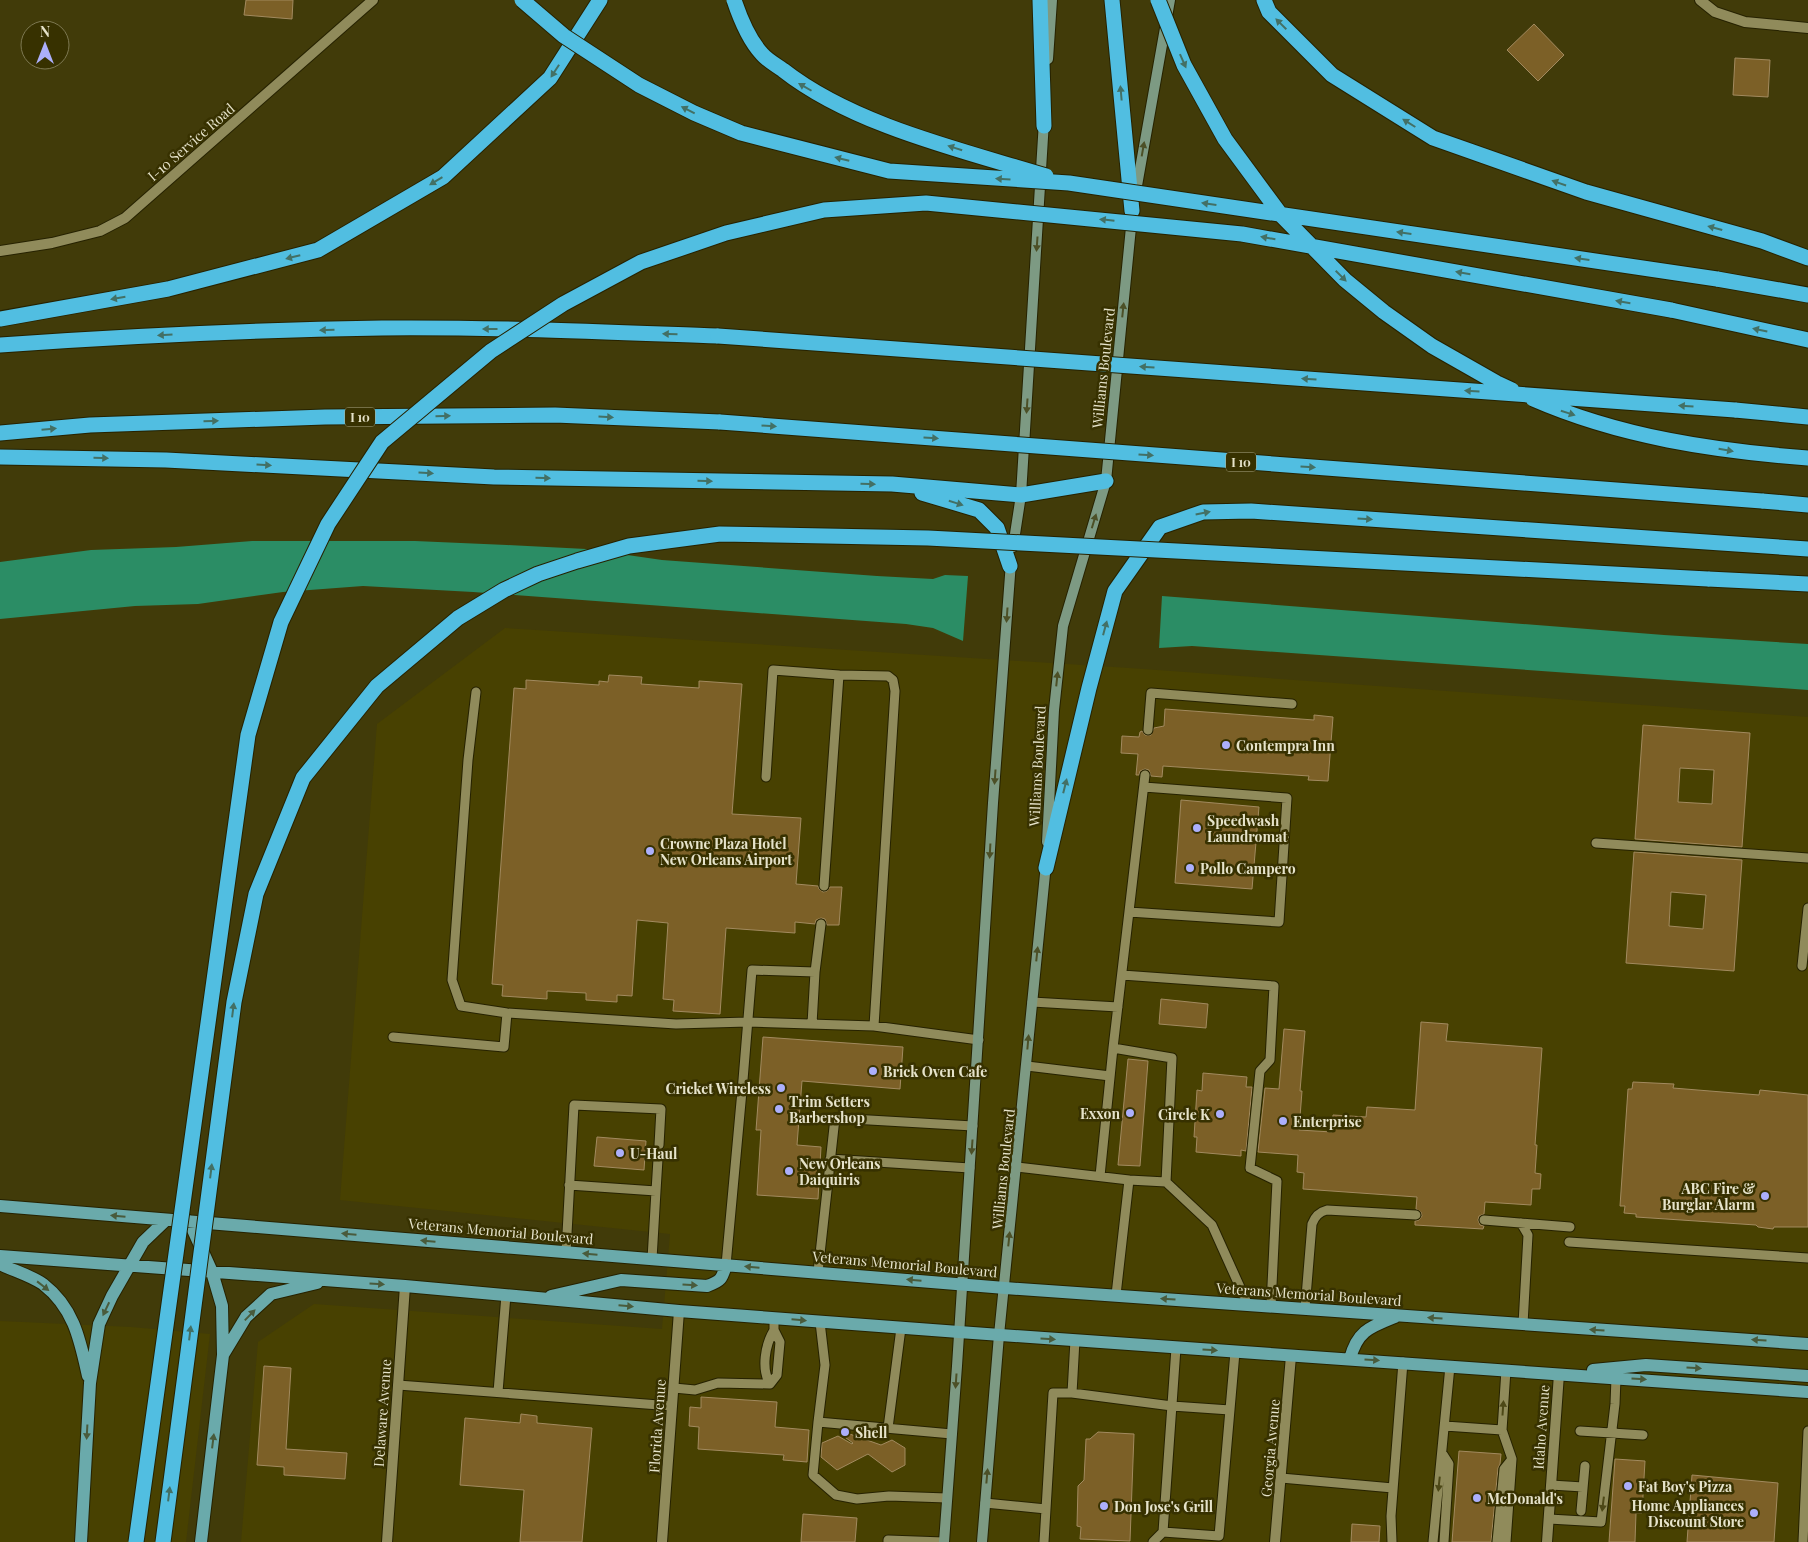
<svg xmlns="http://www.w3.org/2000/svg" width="1808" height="1542" viewBox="0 0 1808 1542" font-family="'Playfair Display',serif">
  <rect width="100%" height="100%" fill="#413b09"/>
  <path fill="#484101" d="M505,628L1129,668L1808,717V1542H241L258,1342L314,1304L662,1329L670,1234L340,1200L377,724Z
    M0,1321L131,1327L210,1334L186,1542H0Z"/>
  <path fill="#2b8d65" d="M252,541H415L507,545L586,549L662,560L877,576L933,579L945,575L968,576L963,641L933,628L906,624L473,592L363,586L283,592L198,604L135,606L0,619V562L91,550L176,547Z
    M1162,596L1664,635L1808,644V690L1192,646L1159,648Z"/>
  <path fill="#7c6027" stroke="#a28a5f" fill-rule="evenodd" d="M246,0H293L292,19L244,15Z
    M1534,24L1564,55L1538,81L1507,50Z
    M1735,58L1770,60L1768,97L1733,95Z
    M609,675L642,677L641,684L699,688V681L742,684L732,814L801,818L796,884L818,886L819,889L823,892L827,891L830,887H842L839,925H827L825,919L821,918L816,920L815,924L795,922V933L726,928L720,1014L673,1011L674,1000L663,999L668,923L637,920L632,996L617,995V1002L586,1000V993L547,991V999L502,996L503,985L492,984L514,688L526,689V680L599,685V681L608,682Z
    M1165,709L1314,720V715L1333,717L1328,781L1308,780L1309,776L1163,766L1162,777L1151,776L1149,770L1145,769L1140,771L1139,775H1136L1138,754L1121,753L1122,736L1139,737L1140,732L1142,731L1145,735H1151L1154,728L1164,726Z
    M1643,725L1750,733L1742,847L1635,839ZM1680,768L1714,770L1712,804L1678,802Z
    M1181,800L1259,807L1252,889L1175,883Z
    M1634,852L1742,860L1734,971L1626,963ZM1671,892L1706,895L1703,929L1669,926Z
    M1161,999L1208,1004L1206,1028L1159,1024Z
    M1421,1022L1448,1024L1446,1041L1542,1048L1535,1145H1537L1535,1173L1541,1174L1540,1189H1532L1531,1205L1485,1202L1484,1214L1479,1216L1478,1220L1480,1225L1484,1226L1483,1229L1415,1225V1221L1419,1220L1422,1216L1421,1212L1416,1209L1417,1197L1303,1189L1304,1173L1297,1172L1298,1155L1258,1152L1265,1088L1279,1089L1284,1029L1305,1031L1300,1091H1302L1299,1130L1332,1132L1333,1115L1366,1117L1367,1107L1415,1110Z
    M763,1037L903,1047L900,1089L802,1081L797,1145L821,1147L818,1199L757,1195L761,1130H756Z
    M1128,1059L1148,1061L1140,1166L1118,1165Z
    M1203,1073L1247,1077L1246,1087H1252L1246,1151L1241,1150V1156L1196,1152L1197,1137H1194L1197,1090L1202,1091Z
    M1633,1082L1674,1084L1673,1088L1759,1095L1760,1090L1808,1095V1227H1774L1773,1229L1758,1227L1756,1225L1636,1217V1214L1624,1213L1625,1206H1620L1628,1089H1632Z
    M597,1137L646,1141L644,1170L594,1166Z
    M264,1366L291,1368L286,1449L347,1453L345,1479L284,1475V1467L257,1465Z
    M701,1397L777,1402L775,1427L809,1430L807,1462L783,1460L784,1455L698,1449L699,1427L689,1426L690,1407L701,1408Z
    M521,1414L537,1416V1423L592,1428L582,1542H520L524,1490L460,1485L465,1418L520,1423Z
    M844,1432L881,1445L892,1440L905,1448V1465L892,1472L868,1454L837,1470L821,1457L822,1443L838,1436L852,1444L853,1443L842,1435Z
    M1098,1432L1134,1434L1130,1541L1080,1539L1081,1527L1077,1526L1078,1486L1084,1480L1086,1439H1090Z
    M1459,1451L1501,1454L1500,1464L1498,1468L1491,1542H1452Z
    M1615,1459L1645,1461L1642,1513H1636L1635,1542H1609Z
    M1692,1475L1778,1483L1774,1542H1687Z
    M803,1514L857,1518L855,1542H801Z
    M1352,1524L1380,1526L1379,1542H1351Z"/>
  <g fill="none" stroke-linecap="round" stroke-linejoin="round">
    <g stroke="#262200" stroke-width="11">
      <path id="service" d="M476,692L468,760L452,980L461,1006L507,1013L676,1024L748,1022L874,1026L979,1040
        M1148,730L1151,693L1292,704
        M1145,775L1113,1048L1172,1058L1166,1182L1212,1225L1248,1305
        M766,777L773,670L839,675
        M1596,843L1808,858
        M824,886L839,675L888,676L893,680L895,691L874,1026
        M1129,912L1279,922L1287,798L1144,787
        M1802,966L1808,908
        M815,972L821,924
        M1122,975L1274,986L1270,1060L1260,1071L1250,1168L1277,1181L1271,1306
        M1032,1002L1118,1007
        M393,1037L504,1047L507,1013
        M1027,1066L1110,1076
        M830,1159L970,1168
        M1017,1167L1129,1180L1116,1295
        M1100,1176L1113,1048
        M1129,1180L1166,1182
        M569,1185L656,1191L652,1259
        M656,1191L658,1159
        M1484,1220L1570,1227
        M1521,1223L1528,1235L1523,1324
        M1569,1242L1808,1258
        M566,1252L574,1105L661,1109L659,1145
        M726,1265L743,1080L752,970L815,972L812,1024
        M818,1272L835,1118L973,1126
        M1305,1309L1312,1224C1315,1216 1319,1212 1327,1210L1416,1215
        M774,1330C765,1345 761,1369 770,1384L777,1375L780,1342L774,1330V1318
        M1075,1340L1072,1393L1172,1406L1230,1410
        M1176,1348L1163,1532L1219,1536L1235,1352
        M398,1385L672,1406
        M674,1388L695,1390L718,1383L770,1384
        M498,1392L506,1295
        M818,1422L825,1365L820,1322
        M1445,1426L1502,1430
        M888,1428L901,1328
        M1580,1431L1643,1435
        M1442,1453L1449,1464L1444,1542
        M1281,1478L1393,1488
        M1551,1485L1583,1487
        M947,1498L889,1496L857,1499L836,1495L813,1475L818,1422L952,1434
        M985,1503L1046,1509L1053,1393H1072
        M1581,1511L1585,1466
        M1549,1519L1601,1522L1615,1404L1616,1378
        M888,1542V1540L944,1542
        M1044,1542L1046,1509
        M1153,1542L1163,1532
        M1392,1542L1391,1516L1403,1362
        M1433,1542L1450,1366
        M1497,1542L1504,1469L1512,1459
        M1506,1542L1512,1459L1502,1430L1506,1370
        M1803,1542L1808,1431"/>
    </g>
    <g stroke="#262200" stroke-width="12">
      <path id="minor" d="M1700,0L1715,12L1745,22L1808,28
        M0,251L52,243L100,231L125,218L373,0
        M387,1542L405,1286
        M662,1542L679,1311
        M1275,1542L1291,1356
        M1547,1542L1559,1374"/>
    </g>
    <g stroke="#262200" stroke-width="12">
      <path id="secondary" d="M1048,59L1052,0
        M1135,197L1170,0
        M1013,547L1021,495L1044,121
        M1047,842L1054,710L1063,626L1106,481L1132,217
        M944,1542L957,1366L993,803L1011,562
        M982,1542L999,1335L1046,864"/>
    </g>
    <g stroke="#262200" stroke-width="14">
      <path id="primary" d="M0,1206L1005,1288L1808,1344
        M189,1221L212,1272L222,1306L223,1355L201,1542
        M0,1256L405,1286L679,1311L959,1332L1808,1392
        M0,1264C12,1270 32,1276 43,1284C74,1308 80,1340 88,1376
        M551,1296L621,1280L707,1286C721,1281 722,1279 726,1265
        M223,1355L246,1317L271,1294L317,1283
        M1350,1359C1357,1331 1370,1327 1395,1317
        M1593,1370L1646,1365L1808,1376
        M81,1542L90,1383L99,1324L112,1296L143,1242L166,1220"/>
    </g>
    <g stroke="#262200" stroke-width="17">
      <path id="motorway" d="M1040,0L1044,126
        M1112,0L1132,211
        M1264,0L1269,12L1332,75L1433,138L1586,192L1762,241L1808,258
        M1717,279L1808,295
        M1671,310L1808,340
        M0,319L168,289L318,250L443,177L550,78L600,0
        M0,345C127,336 254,330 382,328C494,327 606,332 718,336
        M1735,410L1808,417
        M0,433L90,425L325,417L555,415L720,422
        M0,457L166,460L494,477L892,484L1021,495L1106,481
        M922,493L979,510L997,528L1010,566
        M1762,501L1808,505
        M1708,579L1808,584
        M1046,868L1089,688L1115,591L1160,527L1203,512L1251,511L1808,549"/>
    </g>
    <use href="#service" stroke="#908b5b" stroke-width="9"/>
    <use href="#minor" stroke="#908b5b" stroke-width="10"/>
    <use href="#secondary" stroke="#7d9a83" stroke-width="10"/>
    <use href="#primary" stroke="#6aaaab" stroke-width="12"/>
    <use href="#motorway" stroke="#51bee1" stroke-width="15"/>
    <g stroke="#262200" stroke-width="17" stroke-linecap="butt">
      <path id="motorway-bridge" d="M522,0L564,36L639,85L694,113L741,133L889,171L1069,183L1717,279
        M734,0C740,18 748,39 762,54C767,60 776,65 783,70C853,125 961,150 1046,176
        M1158,0L1184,65L1225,139L1281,215L1345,280L1384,312L1432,346L1497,383L1512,390
        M718,336L1735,410
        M1533,399C1620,437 1715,451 1808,458
        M720,422L1762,501
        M136,1542L248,735L281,622L328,524L382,442L491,351L563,304L641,262L726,233L824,210L926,203L1242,234L1671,310
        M163,1542L234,1002L256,894L303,778L377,686L458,618L504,590L538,574L577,561L629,546L720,534L928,538L1708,579"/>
    </g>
    <use href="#motorway-bridge" stroke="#51bee1" stroke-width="15"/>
  </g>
  <defs><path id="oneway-solid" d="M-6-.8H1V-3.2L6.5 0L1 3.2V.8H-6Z" transform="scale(1.25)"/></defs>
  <g fill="#437065">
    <use href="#oneway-solid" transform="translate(1281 24) rotate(-135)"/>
    <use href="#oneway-solid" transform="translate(1183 61) rotate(66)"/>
    <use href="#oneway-solid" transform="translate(555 71) rotate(123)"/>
    <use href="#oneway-solid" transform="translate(805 87) rotate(-150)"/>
    <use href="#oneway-solid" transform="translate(1121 93) rotate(-95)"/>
    <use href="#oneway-solid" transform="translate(688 110) rotate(-153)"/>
    <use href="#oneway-solid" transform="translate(1409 123) rotate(-148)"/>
    <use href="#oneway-solid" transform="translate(955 148) rotate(-163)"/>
    <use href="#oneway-solid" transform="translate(842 159) rotate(-166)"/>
    <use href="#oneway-solid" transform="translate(1003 179) rotate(-176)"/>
    <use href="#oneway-solid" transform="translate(436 181) rotate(149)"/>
    <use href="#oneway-solid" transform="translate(1559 183) rotate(-161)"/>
    <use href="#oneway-solid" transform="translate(1209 204) rotate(-172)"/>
    <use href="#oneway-solid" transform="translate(1107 220) rotate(-174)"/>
    <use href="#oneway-solid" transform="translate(1715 228) rotate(-165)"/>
    <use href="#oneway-solid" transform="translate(1404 233) rotate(-172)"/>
    <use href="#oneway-solid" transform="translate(1268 238) rotate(-170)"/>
    <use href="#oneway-solid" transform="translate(293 257) rotate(166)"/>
    <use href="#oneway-solid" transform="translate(1582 259) rotate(-172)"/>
    <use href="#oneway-solid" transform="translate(1463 273) rotate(-170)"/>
    <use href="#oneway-solid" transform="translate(1341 276) rotate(45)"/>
    <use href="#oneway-solid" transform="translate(118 298) rotate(170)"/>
    <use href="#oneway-solid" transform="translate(1623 302) rotate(-170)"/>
    <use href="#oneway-solid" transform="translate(490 329) rotate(-180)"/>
    <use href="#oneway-solid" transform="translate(327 330) rotate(179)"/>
    <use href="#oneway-solid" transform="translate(1760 330) rotate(-168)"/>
    <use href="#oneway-solid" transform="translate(670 334) rotate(-178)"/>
    <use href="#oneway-solid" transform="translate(165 335) rotate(177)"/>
    <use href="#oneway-solid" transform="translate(1147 367) rotate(-176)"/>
    <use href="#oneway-solid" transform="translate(1309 379) rotate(-176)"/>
    <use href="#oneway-solid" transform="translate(1472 391) rotate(-176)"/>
    <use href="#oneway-solid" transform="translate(1686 406) rotate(-176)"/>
    <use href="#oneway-solid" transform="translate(1568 413) rotate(18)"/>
    <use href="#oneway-solid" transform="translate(443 416) rotate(-1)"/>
    <use href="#oneway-solid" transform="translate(606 417) rotate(3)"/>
    <use href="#oneway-solid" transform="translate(211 421) rotate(-2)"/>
    <use href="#oneway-solid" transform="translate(769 426) rotate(4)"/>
    <use href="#oneway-solid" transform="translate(49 429) rotate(-5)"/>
    <use href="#oneway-solid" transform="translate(931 438) rotate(4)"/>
    <use href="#oneway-solid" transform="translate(1726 450) rotate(10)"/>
    <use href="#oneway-solid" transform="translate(1146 455) rotate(4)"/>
    <use href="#oneway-solid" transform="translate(101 458) rotate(1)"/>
    <use href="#oneway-solid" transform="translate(264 465) rotate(3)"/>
    <use href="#oneway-solid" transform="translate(1308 467) rotate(4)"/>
    <use href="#oneway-solid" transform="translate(426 473) rotate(3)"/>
    <use href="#oneway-solid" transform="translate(543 478) rotate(1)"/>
    <use href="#oneway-solid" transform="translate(705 481) rotate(1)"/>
    <use href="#oneway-solid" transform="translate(868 484) rotate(1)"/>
    <use href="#oneway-solid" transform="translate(956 503) rotate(17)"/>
    <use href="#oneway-solid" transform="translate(1203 513) rotate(-11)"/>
    <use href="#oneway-solid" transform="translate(1365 519) rotate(4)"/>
    <use href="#oneway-solid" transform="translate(1105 628) rotate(-75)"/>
    <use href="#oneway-solid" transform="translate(1065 786) rotate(-76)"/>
    <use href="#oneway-solid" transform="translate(233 1010) rotate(-83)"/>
    <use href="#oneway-solid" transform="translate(211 1171) rotate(-83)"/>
    <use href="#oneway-solid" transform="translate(190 1333) rotate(-83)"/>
    <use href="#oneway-solid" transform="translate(169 1494) rotate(-83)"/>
  </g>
  <g fill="#4c5027">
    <use href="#oneway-solid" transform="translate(1143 149) rotate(-80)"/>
    <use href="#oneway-solid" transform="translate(1037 244) rotate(94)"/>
    <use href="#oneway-solid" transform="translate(1123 310) rotate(-84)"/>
    <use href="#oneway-solid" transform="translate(1027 406) rotate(94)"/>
    <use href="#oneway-solid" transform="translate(1094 521) rotate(-73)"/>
    <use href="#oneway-solid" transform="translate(1007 615) rotate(94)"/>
    <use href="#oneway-solid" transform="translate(1057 679) rotate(-84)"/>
    <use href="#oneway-solid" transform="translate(995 777) rotate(94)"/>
    <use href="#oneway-solid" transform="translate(990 851) rotate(93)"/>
    <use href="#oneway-solid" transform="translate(1037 954) rotate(-84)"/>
    <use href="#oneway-solid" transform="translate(1028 1042) rotate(-85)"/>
    <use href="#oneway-solid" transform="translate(972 1147) rotate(94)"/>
    <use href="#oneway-solid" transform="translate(1009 1239) rotate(-84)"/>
    <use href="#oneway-solid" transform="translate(956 1381) rotate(94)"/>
    <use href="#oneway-solid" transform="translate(987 1476) rotate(-85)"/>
  </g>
  <g fill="#495b3c">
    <use href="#oneway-solid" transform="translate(118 1216) rotate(-175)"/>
    <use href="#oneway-solid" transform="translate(349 1234) rotate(-175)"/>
    <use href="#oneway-solid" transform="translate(428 1241) rotate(-175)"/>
    <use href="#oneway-solid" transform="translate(590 1254) rotate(-175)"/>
    <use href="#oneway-solid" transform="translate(752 1267) rotate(-175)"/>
    <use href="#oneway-solid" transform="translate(914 1280) rotate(-175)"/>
    <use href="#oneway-solid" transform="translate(377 1284) rotate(4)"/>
    <use href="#oneway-solid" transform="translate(690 1285) rotate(4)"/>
    <use href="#oneway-solid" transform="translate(43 1286) rotate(38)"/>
    <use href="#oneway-solid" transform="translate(1168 1299) rotate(-176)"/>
    <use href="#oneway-solid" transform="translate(626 1306) rotate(5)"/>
    <use href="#oneway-solid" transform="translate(106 1309) rotate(115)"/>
    <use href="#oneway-solid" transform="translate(250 1315) rotate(-46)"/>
    <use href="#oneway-solid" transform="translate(1435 1318) rotate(-176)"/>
    <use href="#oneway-solid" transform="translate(799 1320) rotate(5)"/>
    <use href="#oneway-solid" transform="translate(1597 1330) rotate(-176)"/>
    <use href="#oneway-solid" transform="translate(1048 1339) rotate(4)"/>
    <use href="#oneway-solid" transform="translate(1759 1340) rotate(-176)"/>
    <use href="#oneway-solid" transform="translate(1210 1350) rotate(4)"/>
    <use href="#oneway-solid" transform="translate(1372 1360) rotate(4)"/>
    <use href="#oneway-solid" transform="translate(1694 1368) rotate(4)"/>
    <use href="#oneway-solid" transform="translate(1639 1379) rotate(4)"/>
    <use href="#oneway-solid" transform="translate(87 1432) rotate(93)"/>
    <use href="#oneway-solid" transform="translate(213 1441) rotate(-83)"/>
  </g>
  <g fill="#4d4817">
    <use href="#oneway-solid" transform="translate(1503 1408) rotate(-86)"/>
    <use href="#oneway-solid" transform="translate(1439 1484) rotate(96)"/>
    <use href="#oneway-solid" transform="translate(1603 1504) rotate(97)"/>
  </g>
  <g fill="#acaffb" stroke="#373100" stroke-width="2">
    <circle cx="1226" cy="745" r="5"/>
    <circle cx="1197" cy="828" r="5"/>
    <circle cx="650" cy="851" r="5"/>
    <circle cx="1190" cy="868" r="5"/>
    <circle cx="873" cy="1071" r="5"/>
    <circle cx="781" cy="1088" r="5"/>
    <circle cx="779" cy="1109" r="5"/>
    <circle cx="1130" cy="1113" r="5"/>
    <circle cx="1220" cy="1114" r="5"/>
    <circle cx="1283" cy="1121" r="5"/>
    <circle cx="620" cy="1153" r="5"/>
    <circle cx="789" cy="1171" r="5"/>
    <circle cx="1765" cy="1196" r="5"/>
    <circle cx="845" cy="1432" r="5"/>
    <circle cx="1628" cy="1486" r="5"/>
    <circle cx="1477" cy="1498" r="5"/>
    <circle cx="1104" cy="1506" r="5"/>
    <circle cx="1754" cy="1513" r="5"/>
  </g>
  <g text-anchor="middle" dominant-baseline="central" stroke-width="5" stroke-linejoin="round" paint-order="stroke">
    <g fill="#373100" stroke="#b2ae8d" stroke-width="1">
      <rect x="345" y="407.5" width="30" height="19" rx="4"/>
      <rect x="1226" y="452.5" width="30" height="19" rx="4"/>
    </g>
    <g font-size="12" font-weight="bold" fill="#e6e3ca">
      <text x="360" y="417">I 10</text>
      <text x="1241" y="462">I 10</text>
    </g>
    <g font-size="14" fill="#e6e3ca" stroke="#373100">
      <text transform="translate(191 142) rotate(-41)">I-10 Service Road</text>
      <text transform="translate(1103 368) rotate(-84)">Williams Boulevard</text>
      <text transform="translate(1037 766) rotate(-87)">Williams Boulevard</text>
      <text transform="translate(1003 1169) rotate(-84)">Williams Boulevard</text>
      <text transform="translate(501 1231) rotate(5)">Veterans Memorial Boulevard</text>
      <text transform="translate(905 1264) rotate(5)">Veterans Memorial Boulevard</text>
      <text transform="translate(1309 1294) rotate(4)">Veterans Memorial Boulevard</text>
      <text transform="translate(382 1413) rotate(-86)">Delaware Avenue</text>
      <text transform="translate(657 1426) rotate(-86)">Florida Avenue</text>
      <text transform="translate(1541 1427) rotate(-86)">Idaho Avenue</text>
      <text transform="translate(1270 1448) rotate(-85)">Georgia Avenue</text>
    </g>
    <g font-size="14" font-weight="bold" fill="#e6e3ca" stroke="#373100" text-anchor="start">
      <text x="1236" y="745">Contempra Inn</text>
      <text x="1207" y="820">Speedwash<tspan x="1207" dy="16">Laundromat</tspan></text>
      <text x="660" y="843">Crowne Plaza Hotel<tspan x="660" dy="16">New Orleans Airport</tspan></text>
      <text x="1200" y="868">Pollo Campero</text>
      <text x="883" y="1071">Brick Oven Cafe</text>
      <text x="771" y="1088" text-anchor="end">Cricket Wireless</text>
      <text x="789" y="1101">Trim Setters<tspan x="789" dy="16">Barbershop</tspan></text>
      <text x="1120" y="1113" text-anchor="end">Exxon</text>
      <text x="1210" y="1114" text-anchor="end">Circle K</text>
      <text x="1293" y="1121">Enterprise</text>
      <text x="630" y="1153">U-Haul</text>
      <text x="799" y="1163">New Orleans<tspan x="799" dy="16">Daiquiris</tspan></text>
      <text x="1755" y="1188" text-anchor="end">ABC Fire &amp;<tspan x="1755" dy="16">Burglar Alarm</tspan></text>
      <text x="855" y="1432">Shell</text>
      <text x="1638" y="1486">Fat Boy's Pizza</text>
      <text x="1487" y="1498">McDonald's</text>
      <text x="1744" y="1505" text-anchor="end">Home Appliances<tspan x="1744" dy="16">Discount Store</tspan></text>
      <text x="1114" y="1506">Don Jose's Grill</text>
    </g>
  </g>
  <g transform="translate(45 45)"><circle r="24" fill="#373100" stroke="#7d7851"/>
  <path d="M0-4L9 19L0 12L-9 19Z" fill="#acaffb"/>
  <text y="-8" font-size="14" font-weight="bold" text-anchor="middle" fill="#e6e3ca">N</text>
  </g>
</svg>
